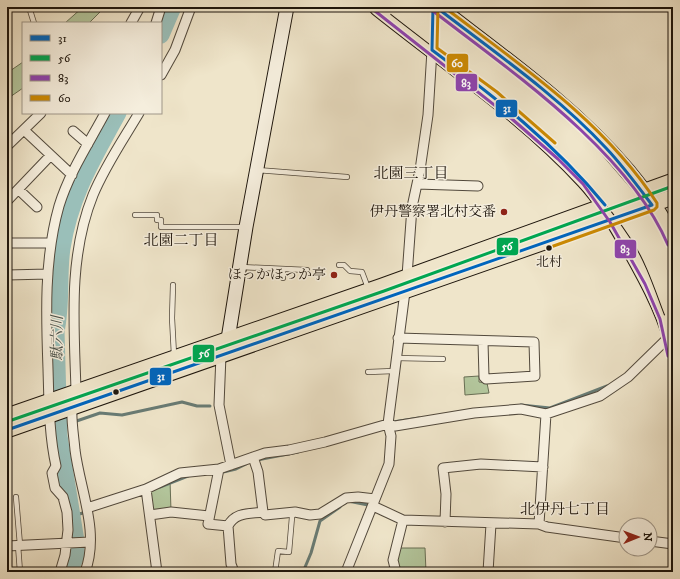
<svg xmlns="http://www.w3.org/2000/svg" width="680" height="579" viewBox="0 0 680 579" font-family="'IM FELL DW Pica','Noto Serif JP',serif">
  <rect width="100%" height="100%" fill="#efe5ca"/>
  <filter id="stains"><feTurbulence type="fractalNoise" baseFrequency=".005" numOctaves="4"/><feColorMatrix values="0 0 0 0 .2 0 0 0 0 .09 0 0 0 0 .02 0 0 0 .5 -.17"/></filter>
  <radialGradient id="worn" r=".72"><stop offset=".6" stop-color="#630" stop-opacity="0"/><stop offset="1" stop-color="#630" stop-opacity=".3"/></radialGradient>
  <path fill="#b3c69c" stroke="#686e54" d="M83,7H105L89,23H65Z
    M23,62V88L7,99V73Z
    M479,376V382L487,383L489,393L465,395L464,377Z
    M170,480L171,511L154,513L149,490Z
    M400,548H425L426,572H399L397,557Z"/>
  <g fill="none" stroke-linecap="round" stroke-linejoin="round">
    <path stroke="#687b74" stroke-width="3" d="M521,405L550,408L607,386
      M393,422L419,418
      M59,427L100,413L122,415L182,402L197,406H210
      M257,460L298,452
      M219,473L236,469L246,464
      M160,487L188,476
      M348,501L368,505
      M73,516L86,512
      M303,572L311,553L320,521L340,507"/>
    <path stroke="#9abfb9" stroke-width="17" d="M161,35L173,7
      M69,572L76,556V541L59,436L56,331C62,304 58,275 62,248C70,196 93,159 118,113"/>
    <g stroke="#52493c" stroke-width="6">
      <path id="lane" d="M29,7L34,23
        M257,170L347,177
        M135,215H157V220H161V227H246
        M339,265H344L350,271L362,272L368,288
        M241,267L307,270
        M283,278V269
        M173,285L172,318L174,355
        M396,358L443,359
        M368,372L394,371
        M16,497L20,545
        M18,545L20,572
        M275,572L278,551L289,552L292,517L294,513"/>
    </g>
    <g stroke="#52493c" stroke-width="11">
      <path id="street" d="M131,23L140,7
        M156,23L161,7
        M161,75L175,50L191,7
        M24,130L72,175
        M73,131L88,144
        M7,146L41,113
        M417,184L478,186
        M19,190L37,207
        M7,201L50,156
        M7,243H50
        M7,275L48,274
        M671,337L673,355
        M398,338L534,342L535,376L486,379L484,377L483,342
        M221,355L219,405L231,465
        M219,469L208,524L228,526L231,564L234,572
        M146,489L157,572
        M373,506L403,520L539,524L547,527L626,538
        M87,508L146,489L180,473L219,469L265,453L289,450L325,442L388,424L395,426L474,413L521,409L546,414
        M263,512L265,515L295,512L310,515L320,514L346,498L358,497L375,499
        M150,515L171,512L209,516
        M445,522L446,494L443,468L481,464L543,467
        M539,524L546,414L600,396L628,377L671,335
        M228,526C235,512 249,514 263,512L258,472L253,457
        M650,541L673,544
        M7,546L90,542
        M60,572L65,555L68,530L67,512L63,497L55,488L52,473L56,466C49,435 49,402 48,369C46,315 44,259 59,206C69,173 89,143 105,113
        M85,572C100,532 80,490 75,450C74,437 71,421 72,407C73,401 76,396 76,390C74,324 68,257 93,195C105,166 123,140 139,113
        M346,572L389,464L391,436L388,424L407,276L412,207L420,170L428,115L432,50
        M396,572L393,560L403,520
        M488,572L491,524"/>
    </g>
    <g stroke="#1d150c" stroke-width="15">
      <path id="secondary" d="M224,348L228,339L246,227L287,7"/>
    </g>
    <g stroke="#1d150c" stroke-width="17">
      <path id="primary" d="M7,416L382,286L673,181
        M7,430L673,197"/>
    </g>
    <g stroke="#1d150c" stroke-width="19">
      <path id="highway" d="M378,7C448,63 524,114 585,180C602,198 615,221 627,242C645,274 663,306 673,341
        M436,7C503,59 572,107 627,172C645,194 663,217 673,243"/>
    </g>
    <use href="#lane" stroke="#f5eedd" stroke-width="4.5"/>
    <use href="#street" stroke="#f5eedd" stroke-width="9"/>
    <use href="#secondary" stroke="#f5eedd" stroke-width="13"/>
    <use href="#primary" stroke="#efe5ca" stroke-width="15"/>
    <use href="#highway" stroke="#efe5ca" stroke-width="17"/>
    <g stroke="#1d150c" stroke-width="19" stroke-linecap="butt">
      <path id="highway-bridge" d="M396,7C484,76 576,139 639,235C654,258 663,286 673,312
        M423,13L524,91L576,138L639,211L654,235L673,276"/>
    </g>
    <use href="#highway-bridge" stroke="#efe5ca" stroke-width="17"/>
    <g stroke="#f5eedd" stroke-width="6">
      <path id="bus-1" d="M433,7L432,50C495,97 555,144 605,205
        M7,430L652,205C637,185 623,166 606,148C556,94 494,52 436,7"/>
    </g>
    <g stroke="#f5eedd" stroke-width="6">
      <path id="bus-2" d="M9,421L384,291L673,186"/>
    </g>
    <g stroke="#f5eedd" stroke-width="6">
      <path id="bus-3" d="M375,11L512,119L558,159L583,184L610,222L645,284L660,319L668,356
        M433,11C512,72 628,151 668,245"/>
    </g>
    <g stroke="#f5eedd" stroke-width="6">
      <path id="bus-4" d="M438,7L437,48L497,92L555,143
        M444,7C520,65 605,122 657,203V207L654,210L548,248"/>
    </g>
    <use href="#bus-1" stroke="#0065bd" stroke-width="3"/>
    <use href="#bus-2" stroke="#00a651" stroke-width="3"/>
    <use href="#bus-3" stroke="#8e44ad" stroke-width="3"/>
    <use href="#bus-4" stroke="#cb8902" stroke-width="3"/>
  </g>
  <g fill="#8f2418" stroke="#f5eedd" stroke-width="1.5">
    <circle cx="504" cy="212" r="4"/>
    <circle cx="334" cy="275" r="4"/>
  </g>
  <g fill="#1d150c" stroke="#f5eedd" stroke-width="1.5">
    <circle cx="549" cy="248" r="3.5"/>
    <circle cx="116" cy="392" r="3.5"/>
  </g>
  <g text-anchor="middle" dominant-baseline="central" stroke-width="3" stroke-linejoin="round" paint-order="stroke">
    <g font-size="13" fill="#1d150c" stroke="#f5eedd">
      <text x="549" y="262">北村</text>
    </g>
    <g font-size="14" fill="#1d150c" stroke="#f5eedd" text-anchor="end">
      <text x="496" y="212">伊丹警察署北村交番</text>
      <text x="326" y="275">ほっかほっか亭</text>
    </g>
    <g font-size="15" fill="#1d150c" stroke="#f5eedd">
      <text x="411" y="173">北園三丁目</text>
      <text x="181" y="240">北園二丁目</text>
      <text x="565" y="509">北伊丹七丁目</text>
    </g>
    <g font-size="15" font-style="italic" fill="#495049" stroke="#f5eedd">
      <text transform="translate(57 338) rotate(-90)">駄六川</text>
    </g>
  </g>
  <g stroke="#f5eedd" stroke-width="1.5">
    <rect x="446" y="53" width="23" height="20" rx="4" fill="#cb8902"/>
    <rect x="455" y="73" width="23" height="19" rx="4" fill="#8e44ad"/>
    <rect x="495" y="99" width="23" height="19" rx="4" fill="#0065bd"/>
    <rect x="496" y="237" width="23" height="19" rx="4" fill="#00a651"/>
    <rect x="614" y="239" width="23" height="20" rx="4" fill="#8e44ad"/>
    <rect x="192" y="344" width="23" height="19" rx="4" fill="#00a651"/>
    <rect x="149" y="367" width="23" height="19" rx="4" fill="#0065bd"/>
  </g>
  <g font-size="11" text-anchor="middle" font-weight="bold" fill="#fff">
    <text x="457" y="67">60</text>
    <text x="466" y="87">83</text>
    <text x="507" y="112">31</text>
    <text x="507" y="250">56</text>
    <text x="625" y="253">83</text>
    <text x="204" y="357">56</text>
    <text x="161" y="380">31</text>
  </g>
  <rect width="680" height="579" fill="none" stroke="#efe5ca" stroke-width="24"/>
  <rect x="8" y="8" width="664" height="563" fill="none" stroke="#1d150c" stroke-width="2"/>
  <rect x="12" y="12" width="656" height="555" fill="none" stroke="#1d150c"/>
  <rect x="22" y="22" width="140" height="92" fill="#f5eedd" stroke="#9f9789"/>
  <rect x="30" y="35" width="20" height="6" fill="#0065bd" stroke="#9f9789"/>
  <text x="58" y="42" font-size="12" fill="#1d150c">31</text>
  <rect x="30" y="55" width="20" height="6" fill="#00a651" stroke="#9f9789"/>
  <text x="58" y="62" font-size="12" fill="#1d150c">56</text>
  <rect x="30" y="75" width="20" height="6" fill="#8e44ad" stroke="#9f9789"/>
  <text x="58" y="82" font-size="12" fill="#1d150c">83</text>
  <rect x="30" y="95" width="20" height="6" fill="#cb8902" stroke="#9f9789"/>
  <text x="58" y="102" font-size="12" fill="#1d150c">60</text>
  <g transform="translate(638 537) rotate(89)"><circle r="19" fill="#f5eedd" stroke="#9f9789"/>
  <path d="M0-3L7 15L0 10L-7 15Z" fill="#8f2418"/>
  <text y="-6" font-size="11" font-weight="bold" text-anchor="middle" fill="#1d150c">N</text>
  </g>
  <rect width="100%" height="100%" filter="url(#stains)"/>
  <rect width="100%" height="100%" fill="url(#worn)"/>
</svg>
